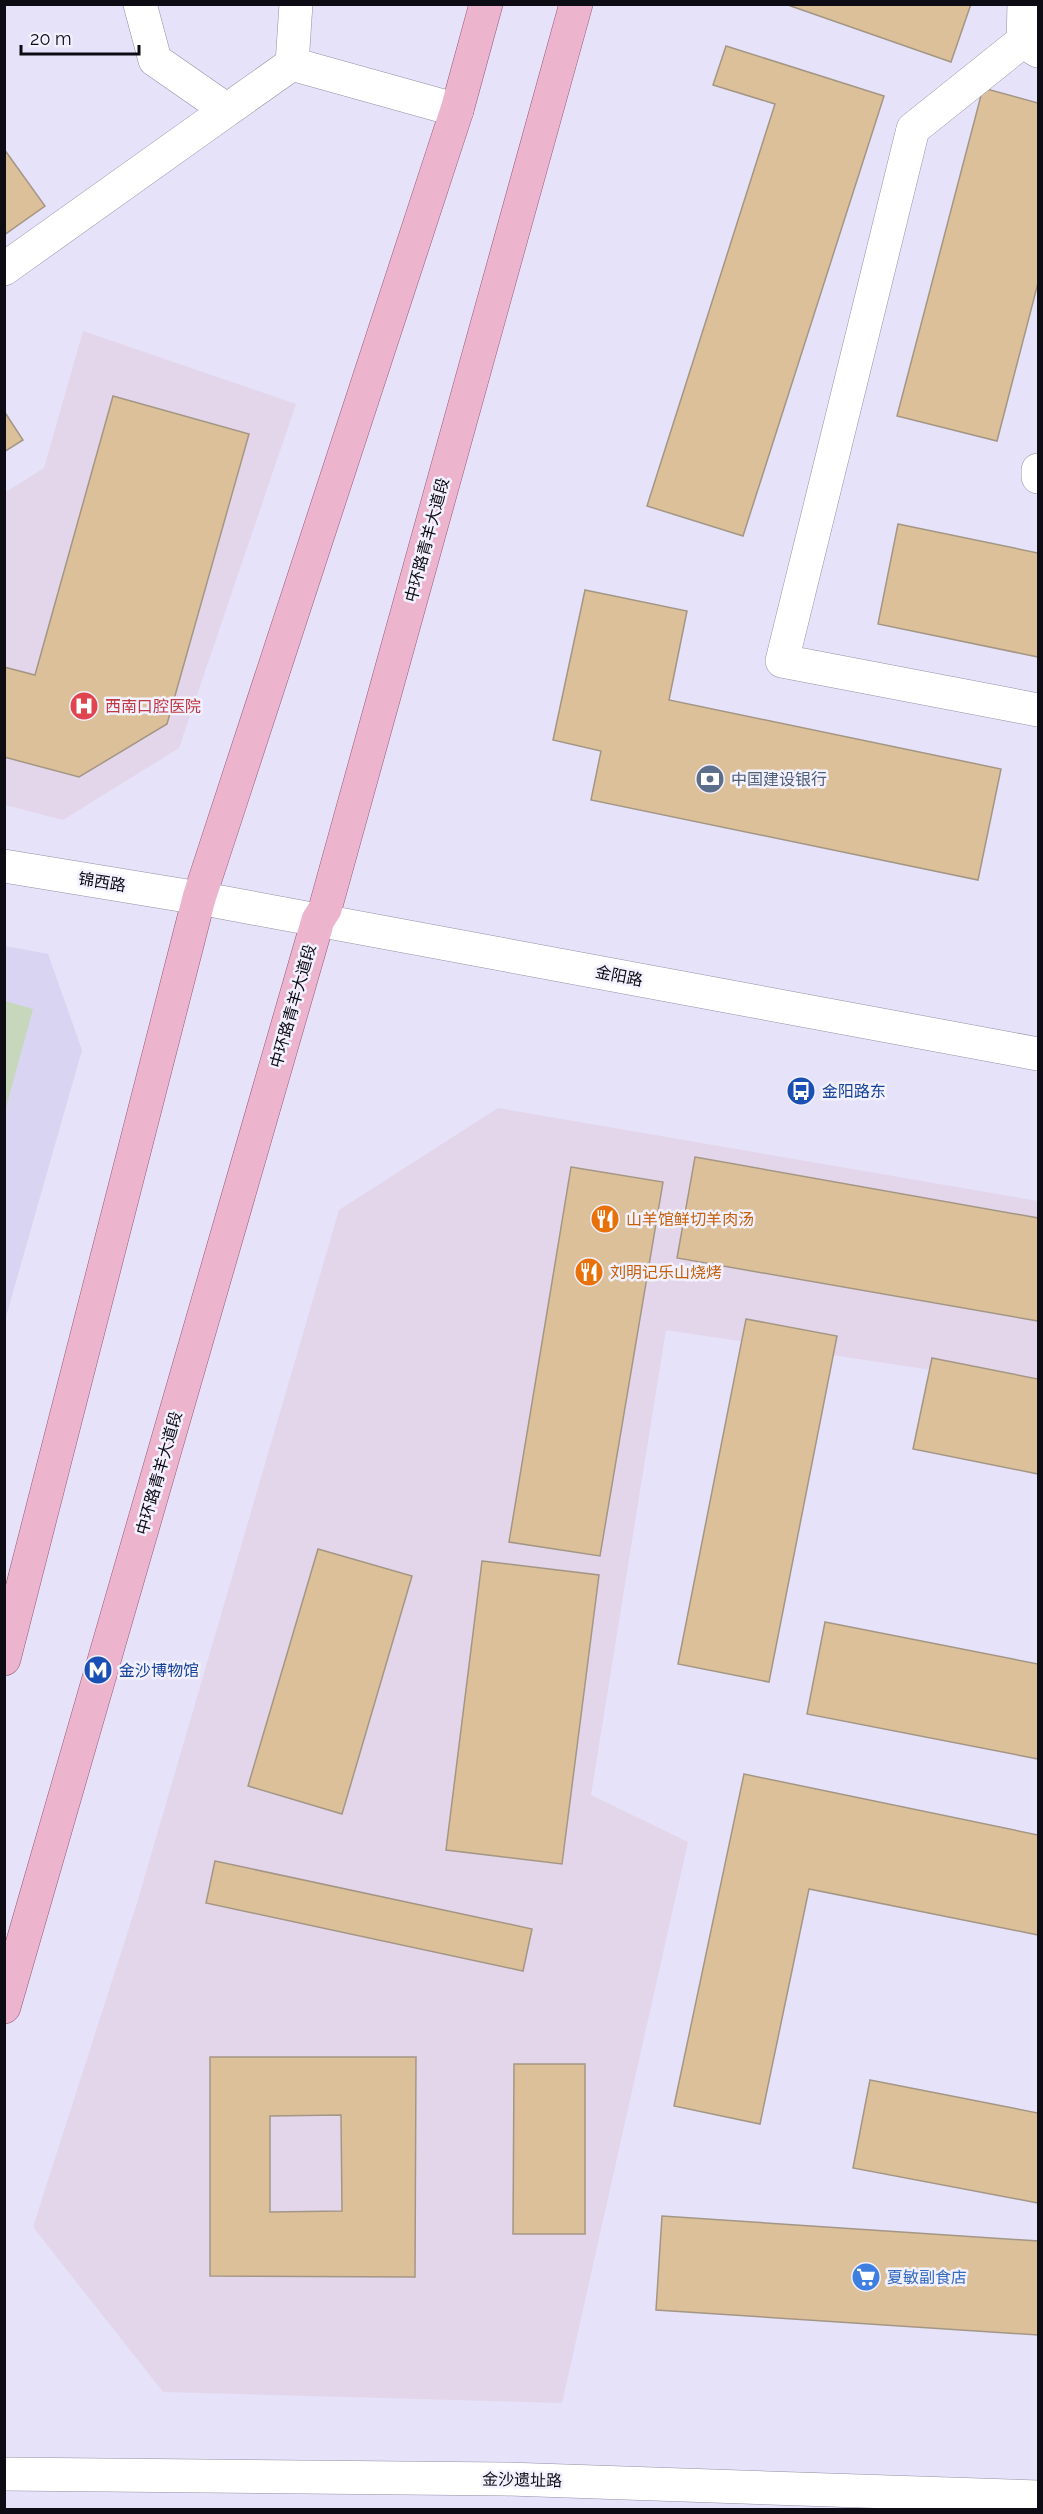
<svg xmlns="http://www.w3.org/2000/svg" width="1043" height="2514" viewBox="0 0 1043 2514" font-family="Raleway,'Noto Sans SC',sans-serif">
  <rect width="100%" height="100%" fill="#e6e2f9"/>
  <path fill="#e4d6ea" d="M83,331L296,404L179,748L63,820L5,805L4,493L44,468Z
    M498,1108L1038,1201V1386L666,1330L591,1795L688,1842L562,2403L163,2392L33,2227L137,1903L339,1210Z"/>
  <path fill="#d9d4f1" d="M5,946L48,954L82,1050L5,1320Z"/>
  <path fill="#c6d7bb" d="M5,1001L33,1009L5,1111L4,1001Z"/>
  <path fill="#dcc09a" stroke="#a49684" stroke-width="1.5" fill-rule="evenodd" d="M785,4H971L951,62Z
    M726,46L884,96L743,536L647,506L775,104L713,85Z
    M983,88L1038,103V283L997,441L897,416Z
    M4,149L45,206L4,235Z
    M113,396L249,434L167,724L79,777L4,757V667L35,675Z
    M4,411L23,440L4,452Z
    M898,524L1038,553V657L878,624Z
    M585,590L687,611L669,700L1001,769L978,880L591,800L601,751L553,740Z
    M695,1157L1038,1218V1321L677,1258Z
    M571,1167L663,1182L600,1556L509,1542Z
    M746,1319L837,1336L769,1682L678,1664Z
    M932,1358L1038,1379V1474L913,1449Z
    M318,1549L412,1576L342,1814L248,1786Z
    M482,1561L599,1575L562,1864L446,1850Z
    M825,1622L1038,1664V1759L807,1714Z
    M744,1774L1038,1835V1935L809,1889L760,2124L674,2106Z
    M215,1861L532,1929L523,1971L206,1903Z
    M210,2057H416L415,2277L210,2276ZM341,2115L342,2211L270,2212V2116Z
    M514,2064H585V2234H513Z
    M870,2080L1038,2113V2203L853,2168Z
    M662,2216L1038,2241V2335L656,2310Z"/>
  <g fill="none" stroke-linecap="round" stroke-linejoin="round">
    <g stroke="#9390a4" stroke-width="34">
      <path id="minor" d="M140,4L155,60L227,110L292,64L296,4
        M1024,4L1023,41L1038,51
        M1023,41L913,129L782,661L1038,710
        M292,64L457,110
        M4,269L227,110
        M1038,470V477
        M4,866L199,898L1038,1054
        M4,2474L505,2479L1038,2497"/>
    </g>
    <g stroke="#965876" stroke-width="34">
      <path id="major" d="M4,1659L199,898L457,110L486,4
        M4,2007L318,920L325,909L576,4"/>
    </g>
    <use href="#minor" stroke="#fff" stroke-width="33"/>
    <use href="#major" stroke="#ecb4cd" stroke-width="33"/>
  </g>
  <defs>
    <g id="hospital-disc" transform="scale(1.5)"><circle r="9.5" fill="#e0444e" stroke="#f3f1ff"/><path d="M-5-5h3v3.5h4V-5h3V5h-3V1.5h-4V5h-3Z" fill="#fff"/></g>
    <g id="bank-disc" transform="scale(1.5)"><circle r="9.5" fill="#5c6f8a" stroke="#f3f1ff"/><path d="M-6-4H6V4H-6ZM0-2.3a2.3 2.3 0 1 0 0 4.6a2.3 2.3 0 1 0 0-4.6Z" fill="#fff"/></g>
    <g id="bus-disc" transform="scale(1.5)"><circle r="9.5" fill="#1a4fb4" stroke="#f3f1ff"/><path d="M-5-6H5V4H4V6H2V4H-2V6H-4V4H-5ZM-3.5-4V0h7V-4ZM-3.5 1.2v1.5H-2V1.2ZM2 1.2v1.5H3.5V1.2Z" fill="#fff"/></g>
    <g id="restaurant-disc" transform="scale(1.5)"><circle r="9.5" fill="#e8710a" stroke="#f3f1ff"/><path d="M-5-6h1v4h1v-4h1v4h1v-4h1v5L-1.5 .5V6h-2V.5L-5-1ZM5-6V6H3V1.5H1.5Q1.5-4 5-6Z" fill="#fff"/></g>
    <g id="metro-disc" transform="scale(1.5)"><circle r="9.5" fill="#1a4fb4" stroke="#f3f1ff"/><path d="M-5.5 5V-5H-3L0 0L3-5H5.5V5H3V-.5L0 4L-3-.5V5Z" fill="#fff"/></g>
    <g id="supermarket-disc" transform="scale(1.5)"><circle r="9.5" fill="#3f7fe0" stroke="#f3f1ff"/><path d="M-6-5.5h2.5l.6 2H6L4.5 2H-2.5L-4.4-4H-6ZM-1.5 3.2a1.3 1.3 0 1 0 .1 0ZM3 3.2a1.3 1.3 0 1 0 .1 0Z" fill="#fff"/></g>
  </defs>
  <g fill-rule="evenodd">
    <use href="#hospital-disc" x="84" y="706"/>
    <use href="#bank-disc" x="710" y="779"/>
    <use href="#bus-disc" x="801" y="1091"/>
    <use href="#restaurant-disc" x="605" y="1219"/>
    <use href="#restaurant-disc" x="589" y="1272"/>
    <use href="#metro-disc" x="98" y="1670"/>
    <use href="#supermarket-disc" x="866" y="2277"/>
  </g>
  <g text-anchor="middle" dominant-baseline="central" stroke-width="5" stroke-linejoin="round" paint-order="stroke">
    <g font-size="16" fill="#0d0b13" stroke="#f3f1ff">
      <text transform="translate(427 540) rotate(-75)">中环路青羊大道段</text>
      <text transform="translate(102 882) rotate(9)">锦西路</text>
      <text transform="translate(619 976) rotate(11)">金阳路</text>
      <text transform="translate(293 1006) rotate(-74)">中环路青羊大道段</text>
      <text transform="translate(159 1473) rotate(-74)">中环路青羊大道段</text>
      <text transform="translate(522 2480) rotate(1)">金沙遗址路</text>
    </g>
    <g font-size="16" fill="#be3a42" stroke="#f3f1ff" text-anchor="start">
      <text x="105" y="706">西南口腔医院</text>
    </g>
    <g font-size="16" fill="#4e5e75" stroke="#f3f1ff" text-anchor="start">
      <text x="731" y="779">中国建设银行</text>
    </g>
    <g font-size="16" fill="#164399" stroke="#f3f1ff" text-anchor="start">
      <text x="822" y="1091">金阳路东</text>
      <text x="119" y="1670">金沙博物馆</text>
    </g>
    <g font-size="16" fill="#c56008" stroke="#f3f1ff" text-anchor="start">
      <text x="626" y="1219">山羊馆鲜切羊肉汤</text>
      <text x="610" y="1272">刘明记乐山烧烤</text>
    </g>
    <g font-size="16" fill="#366cbe" stroke="#f3f1ff" text-anchor="start">
      <text x="887" y="2277">夏敏副食店</text>
    </g>
  </g>
  <rect width="1043" height="2514" fill="none" stroke="#0d0b13" stroke-width="12"/>
  <path d="M21 45v9h118v-9" fill="none" stroke="#0d0b13" stroke-width="3"/>
  <text x="30" y="45" font-size="18" fill="#0d0b13" stroke="#f3f1ff" stroke-width="4.5" paint-order="stroke">20 m</text>
</svg>
